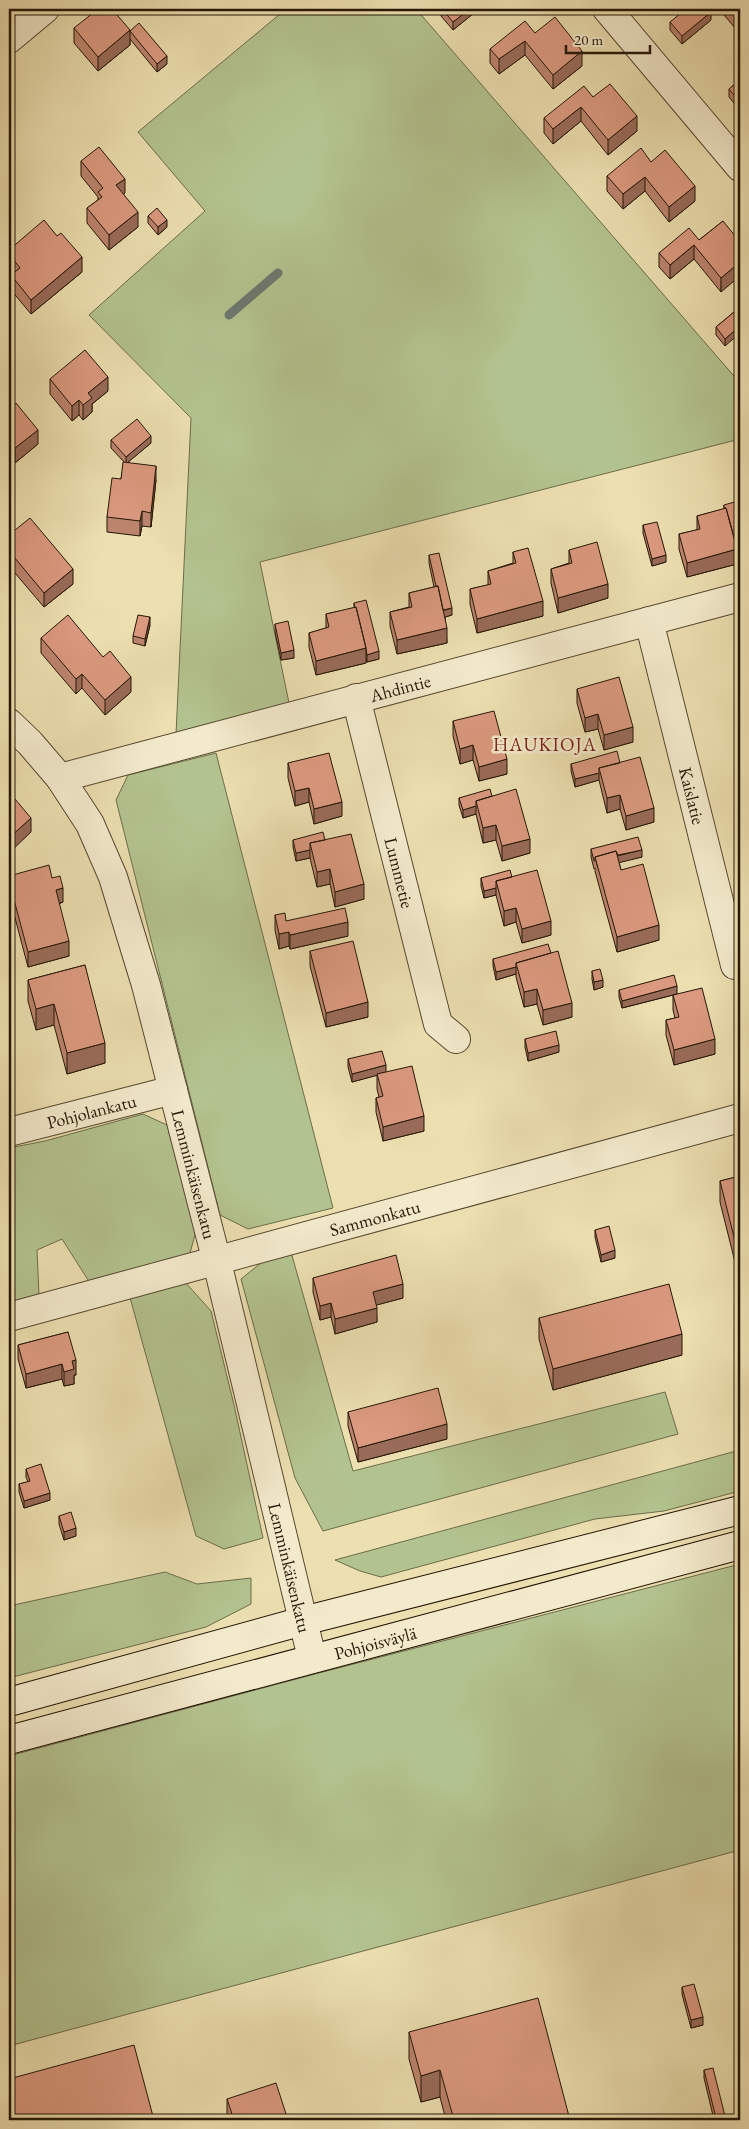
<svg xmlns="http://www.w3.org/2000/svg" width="749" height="2129" viewBox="0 0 749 2129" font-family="'EB Garamond',serif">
  <rect width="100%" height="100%" fill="#ecdfb0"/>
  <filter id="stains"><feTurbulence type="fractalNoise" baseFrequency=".004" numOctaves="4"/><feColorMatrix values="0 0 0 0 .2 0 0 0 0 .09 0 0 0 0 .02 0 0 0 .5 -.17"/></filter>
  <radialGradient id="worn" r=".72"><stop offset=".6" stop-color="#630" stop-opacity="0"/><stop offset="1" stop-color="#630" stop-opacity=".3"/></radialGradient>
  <path fill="#b3c38f" stroke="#6c6c4b" d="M286,9H416L740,383V439L260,562L289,703L176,734L191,418L89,315L205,211L138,132Z
    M216,753L333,1208L248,1229L220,1215L116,800L128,775Z
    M143,1114L167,1125L196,1231L190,1253L176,1262L90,1283L62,1239L37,1250L39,1295L9,1304V1148L45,1141Z
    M291,1252L353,1471L665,1392L678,1434L323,1531L295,1478L241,1279L266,1259Z
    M185,1282L211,1311L234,1405L263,1538L224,1549L196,1536L129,1294Z
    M740,1450V1491L664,1511L595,1519L381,1577L360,1571L335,1560Z
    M740,1564V1850L9,2046V1756L315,1674Z
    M165,1572L197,1584L251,1578V1604L206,1627L9,1678V1606Z"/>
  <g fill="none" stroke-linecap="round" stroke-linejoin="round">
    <path stroke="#6c786f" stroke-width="9" d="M229,315L278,273"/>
    <g stroke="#564831" stroke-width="30">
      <g id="minor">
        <path d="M607,9L740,167"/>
        <path d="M9,39L45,9"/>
        <path id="s1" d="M649,621L735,965L740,966"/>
        <path id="s2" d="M356,698L438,1024L456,1039"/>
        <path id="s3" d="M9,723L30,743L60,778L90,824L113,877L146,985L217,1262L312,1658"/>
        <path id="s4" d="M60,778L740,597"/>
        <path id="s5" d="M9,1132L173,1090"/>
        <path id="s6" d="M9,1317L740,1118"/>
      </g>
    </g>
    <g stroke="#241607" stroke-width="30">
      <g id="secondary">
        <path d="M9,1702L303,1621L740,1510"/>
        <path id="s7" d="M9,1740L740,1545"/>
      </g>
    </g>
    <use href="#minor" stroke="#f3eacc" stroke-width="28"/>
    <use href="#secondary" stroke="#f3eacc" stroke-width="28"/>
  </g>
  <path fill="#bc846d" stroke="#241607" d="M441,9H479L453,30L441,16Z
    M719,9H740V34Z
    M711,20L682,44L670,30V22Z
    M74,28L130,30L167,64L157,72L130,39V45L98,71L74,43Z
    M535,33L582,66L553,89L525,55L499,74L490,63V49Z
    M740,80V105L738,108L729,97V89Z
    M593,97L637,131L608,155L581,121L553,144L544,133V118Z
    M81,161L125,193L123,194L138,227L109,250L87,223V208L98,200V197L81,176Z
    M651,162L695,201L669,222L645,191L623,209L607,191V176Z
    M148,216L167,227L158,235L148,223Z
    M723,221L721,292L694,259L670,279L659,267V253L699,240Z
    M9,250L82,272L31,314L11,290V275L13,274L9,269Z
    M740,307L725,346L716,335V327Z
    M50,379L108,391L92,404V412L83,420L79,415L72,421L50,394Z
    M9,409L38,444L15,463L9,455Z
    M111,440L151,443L128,462L156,480L151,527L142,526L140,536L107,532V517L121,479L124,462L111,448Z
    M724,505L736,544L737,564L687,577L679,549V534L697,530V516L724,509Z
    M643,525L666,562L652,566L643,533Z
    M9,535L73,584L44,607L9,566Z
    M569,550L608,598L558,613L551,583V569L569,563Z
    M513,552L543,616L477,633L470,604V589L488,585V571L513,563Z
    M429,555L452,615L445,617L447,643L397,654L390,626V612L409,607V593L434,587L429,563Z
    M354,603L379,659L367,662L366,660V663L316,675L309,647V633L326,628V614L354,608Z
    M275,624L294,658L281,660L275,632Z
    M150,625L145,646L133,643V636Z
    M41,638L131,692L105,715L82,688L76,694L41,653Z
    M577,689L633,742L604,750L598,729L585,732L577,703Z
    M453,721L507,774L479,781L473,760L460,764L453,736Z
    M288,763L342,816L314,824L309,802L295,806L288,778Z
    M620,763L654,822L626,830L620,809L607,813L599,780L575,787L571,771V764Z
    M492,796L530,853L502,861L496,840L483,843L476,814L463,818L459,805V798Z
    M293,840H325L364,899L335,907L330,884L317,887L310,858L296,861L293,847Z
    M591,849L642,857L619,862L621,870L659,940L617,952L595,871V868L594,869L591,857Z
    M9,876L52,878L63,902L59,904L69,956L28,967L9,895Z
    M512,877L551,935L522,943L516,922L504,926L496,895L484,898L481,886V878Z
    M275,915L286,921L348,936L290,949L289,946L279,949L275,930Z
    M310,951L368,1017L326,1027L310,966Z
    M551,953L572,1017L543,1025L537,1004L524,1007L516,977V974L496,980L493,966V959Z
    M85,965L105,1063L67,1074L54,1025L36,1030L28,1001V980Z
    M592,971L603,987L594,990L592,979Z
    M619,990L677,994L622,1008L619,997Z
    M673,995L715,1054L674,1065L666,1035V1020L675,1018L673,1010Z
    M525,1039L559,1052L528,1061L525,1047Z
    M348,1059L386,1072L424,1131L383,1141L376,1112V1098L379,1097L377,1089V1075L352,1082L348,1067Z
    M740,1176V1282L720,1202V1181Z
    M595,1230L615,1258L601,1262L595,1237Z
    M313,1278L403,1298L376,1305L377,1322L335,1334L331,1317L320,1320L313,1292Z
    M539,1318L682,1355L553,1390L539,1339Z
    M68,1332L76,1375H74V1384L64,1386L62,1379L26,1388L18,1359V1345Z
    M348,1412L447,1439L358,1462L348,1426Z
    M26,1469L50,1500L24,1508L19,1492V1484L28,1482L26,1477Z
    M59,1516L76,1536L64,1540L59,1524Z
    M682,1987L703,2025L691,2028L682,1994Z
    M409,2032L570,2120H446L440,2097L421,2102L409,2059Z
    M704,2070L725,2120H714L704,2078Z
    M227,2099L288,2120H229L227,2113Z"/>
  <path fill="#996b59" stroke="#241607" d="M168,9H173L168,13Z
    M470,9H479L453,30V22Z
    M711,12V20L682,44V36Z
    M130,30V45L98,71V57Z
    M525,41V55L499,74V59Z
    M582,51V66L553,89V75Z
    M167,56V64L157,72V64Z
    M740,98V105L738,108V100Z
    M581,107V121L553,144V129Z
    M637,116V131L608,155V140Z
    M645,177V191L623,209V194Z
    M125,179V193L116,200V185Z
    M695,186V201L669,222V207Z
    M138,212V227L109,250V235Z
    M167,220V227L158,235V227Z
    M694,245V259L670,279V265Z
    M82,257V272L31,314V300Z
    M740,262V276L721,292V278Z
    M740,326V333L725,346V339Z
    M108,377V391L92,404V412L83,420V405L88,393Z
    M79,400V415L72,421V406Z
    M38,430V444L15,463V448Z
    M151,436V443L126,464V457Z
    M156,466V480L151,527V513Z
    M142,511V526L140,536V521Z
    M740,535V543L732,545V537Z
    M737,549V564L687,577V563Z
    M666,555V562L652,566V559Z
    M73,569V584L44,607V593Z
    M608,584V598L558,613V598Z
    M543,601V616L477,633V619Z
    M452,608V615L442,618V611Z
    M150,617V625L145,646V639Z
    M447,628V643L397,654V640Z
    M366,648V663L316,675V661Z
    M294,650V658L281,660V653Z
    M379,651V659L367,662V655Z
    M82,674V688L76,694V679Z
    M131,677V692L105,715V700Z
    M598,714V729L585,732V718Z
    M633,727V742L604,750V735Z
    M473,745V760L460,764V749Z
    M507,759V774L479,781V767Z
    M599,773V780L575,787V779Z
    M309,788V802L295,806V791Z
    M620,795V809L607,813V798Z
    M342,802V816L314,824V809Z
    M476,806V814L463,818V810Z
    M654,808V822L626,830V816Z
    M31,818V832L9,853V838Z
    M496,825V840L483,843V828Z
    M530,839V853L502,861V846Z
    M310,850V858L296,861V853Z
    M642,850V857L598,868L596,861Z
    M330,869V884L317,887V872Z
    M364,884V899L335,907V892Z
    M63,888V902L56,904V890Z
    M496,888V895L484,898V891Z
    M516,908V922L504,926V911Z
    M551,921V935L522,943V929Z
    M348,922V936L290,949V935Z
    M659,925V940L617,952V937Z
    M289,932V946L279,949V934Z
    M69,941V956L28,967V952Z
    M516,967V974L496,980V972Z
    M603,980V987L594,990V982Z
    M677,986V994L622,1008V1001Z
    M537,989V1004L524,1007V992Z
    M368,1002V1017L326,1027V1013Z
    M572,1003V1017L543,1025V1010Z
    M54,1004V1025L36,1030V1009Z
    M715,1039V1054L674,1065V1050Z
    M105,1043V1063L67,1074V1053Z
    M559,1045V1052L528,1061V1053Z
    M386,1065V1073L352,1082V1074Z
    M424,1116V1131L383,1141V1127Z
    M615,1250V1258L601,1262V1255Z
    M403,1284V1298L373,1306V1292Z
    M331,1303V1317L320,1320V1306Z
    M377,1308V1322L335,1334V1319Z
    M682,1334V1355L553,1390V1369Z
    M76,1360V1375H74V1384L64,1386V1372L72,1361Z
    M62,1364V1379L26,1388V1374Z
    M447,1424V1439L358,1462V1448Z
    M50,1493V1500L24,1508V1501Z
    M76,1528V1536L64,1540V1532Z
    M703,2017V2025L691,2028V2020Z
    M440,2070V2097L421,2102V2076Z
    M725,2116V2120H716V2118Z"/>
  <path fill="#db997f" stroke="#241607" d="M98,9H112L130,30L98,57L74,28Z
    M442,9H470L453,22Z
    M686,9H708L711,12L682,36L670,22Z
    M731,9H740V19Z
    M555,17L582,51L553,75L525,41L499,59L490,49L525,21L535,33Z
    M139,23L167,56L157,64L130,31Z
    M740,80V98L738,100L729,89Z
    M610,84L637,116L608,140L581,107L553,129L544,118L584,86L593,97Z
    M99,147L125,179L116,185L138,212L109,235L87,208L102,197L98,192L103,188L81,161Z
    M641,148L651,162L665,150L695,186L669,207L645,177L623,194L607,176Z
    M157,208L167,220L158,227L148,216Z
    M44,220L57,236L61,233L82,257L31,300L11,275L20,268L9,254V250Z
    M723,221L740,242V262L721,278L694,245L670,265L659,253L689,228L699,240Z
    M740,307V326L725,339L716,327Z
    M85,350L108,377L88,393L92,398L83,405L79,400L72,406L50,379Z
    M16,403L38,430L15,448L9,441V409Z
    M137,419L151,436L126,457L111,440Z
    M123,462L156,466L151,513L142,511L140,521L107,517L112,478L121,479Z
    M738,501L740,507V535L734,537L726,508H724V505Z
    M726,508L737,549L687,563L679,534L700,529L697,516Z
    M30,518L73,569L44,593L9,551V535Z
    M657,522L666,555L652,559L643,525Z
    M597,542L608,584L558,598L551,569L572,563L569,550Z
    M528,548L543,601L477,619L470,589L491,584L488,571L516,563L513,552Z
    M439,553L452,608L443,610L438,586H436L429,555Z
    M438,586L447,628L397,640L390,612L412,607L409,593Z
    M366,600L379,651L367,655L366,648L356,607L355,608L354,603Z
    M356,607L366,648L316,661L309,633L329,627L326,614Z
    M68,615L103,657L110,651L131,677L105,700L82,674L76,679L41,638Z
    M138,615L150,617L145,639L133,636Z
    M288,621L294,650L281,653L275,624Z
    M619,677L633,727L604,735L598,714L585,718L577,689Z
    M494,711L507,759L479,767L473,745L460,749L453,721Z
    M617,751L620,763L599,768V773L575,779L571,764Z
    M329,753L342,802L314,809L309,788L295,791L288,763Z
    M640,757L654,808L626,816L620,795L607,798L599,768Z
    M490,789L492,796L476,801V806L463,810L459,798Z
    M516,789L530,839L502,846L496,825L483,828L476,801Z
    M9,792L31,818L9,838Z
    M323,832L325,840L310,843V850L296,853L293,840Z
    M351,834L364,884L335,892L330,869L317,872L310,843Z
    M638,837L642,850L618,855L616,851L595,857V861H594L591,849Z
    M616,851L621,870L643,864L659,925L617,937L595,857Z
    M49,865L52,878L60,876L63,888L56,890L69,941L28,952L9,881V876Z
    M510,870L512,877L496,881V888L484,891L481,878Z
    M537,870L551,921L522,929L516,908L504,911L496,881Z
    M345,908L348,922L290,935L289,932L279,934L275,915L285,913L286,921Z
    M353,941L368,1002L326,1013L310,951Z
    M548,944L551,953L516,963V967L496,972L493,959Z
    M558,951L572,1003L543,1010L537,989L524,992L516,963Z
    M85,965L105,1043L67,1053L54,1004L36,1009L28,980Z
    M600,969L603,980L594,982L592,971Z
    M674,975L677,986L622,1001L619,990Z
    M702,988L715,1039L674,1050L666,1020L679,1017L673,995Z
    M556,1031L559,1045L528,1053L525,1039Z
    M382,1051L386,1065L352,1074L348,1059Z
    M412,1066L424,1116L383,1127L376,1098L383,1096L377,1074Z
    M740,1176V1261L720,1181Z
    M609,1226L615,1250L601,1255L595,1230Z
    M396,1255L403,1284L373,1292L377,1308L335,1319L331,1303L320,1306L313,1278Z
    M669,1284L682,1334L553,1369L539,1318Z
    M68,1332L76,1360L72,1361L74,1369L64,1372L62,1364L26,1374L18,1345Z
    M438,1388L447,1424L358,1448L348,1412Z
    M41,1464L50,1493L24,1501L19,1484L30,1481L26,1469Z
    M71,1512L76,1528L64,1532L59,1516Z
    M694,1984L703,2017L691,2020L682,1987Z
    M538,1998L570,2120H454L440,2070L421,2076L409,2032Z
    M134,2045L154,2120H9V2079Z
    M713,2068L725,2116L716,2118L704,2070Z
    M276,2083L288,2120H234L227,2099Z"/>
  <g text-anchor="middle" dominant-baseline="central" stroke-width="5" stroke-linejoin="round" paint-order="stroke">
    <g font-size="18" fill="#241607" stroke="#f3eacc">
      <text stroke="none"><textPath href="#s4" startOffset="352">Ahdintie</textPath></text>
      <text stroke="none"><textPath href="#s1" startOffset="180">Kaislatie</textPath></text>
      <text stroke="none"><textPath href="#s2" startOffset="180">Lummetie</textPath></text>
      <text stroke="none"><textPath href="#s5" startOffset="85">Pohjolankatu</textPath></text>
      <text stroke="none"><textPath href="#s3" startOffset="496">Lemminkäisenkatu</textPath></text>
      <text stroke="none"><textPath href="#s6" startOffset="379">Sammonkatu</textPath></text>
      <text stroke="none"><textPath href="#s3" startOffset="901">Lemminkäisenkatu</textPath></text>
      <text stroke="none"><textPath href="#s7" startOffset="379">Pohjoisväylä</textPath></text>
    </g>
    <g font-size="19" letter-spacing="1" fill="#7a1f14" stroke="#f3eacc">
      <text x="545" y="744">HAUKIOJA</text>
    </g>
  </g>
  <rect width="749" height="2129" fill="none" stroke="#ecdfb0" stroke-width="30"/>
  <rect x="10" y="10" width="729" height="2109" fill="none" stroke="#241607" stroke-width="2.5"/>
  <rect x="15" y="15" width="719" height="2099" fill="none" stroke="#241607"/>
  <path d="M566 45v8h84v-8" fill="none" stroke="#241607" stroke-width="2.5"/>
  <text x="574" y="45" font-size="15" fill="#241607" stroke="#f3eacc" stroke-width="4" paint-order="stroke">20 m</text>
  <rect width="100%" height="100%" filter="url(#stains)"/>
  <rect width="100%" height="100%" fill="url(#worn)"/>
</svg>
